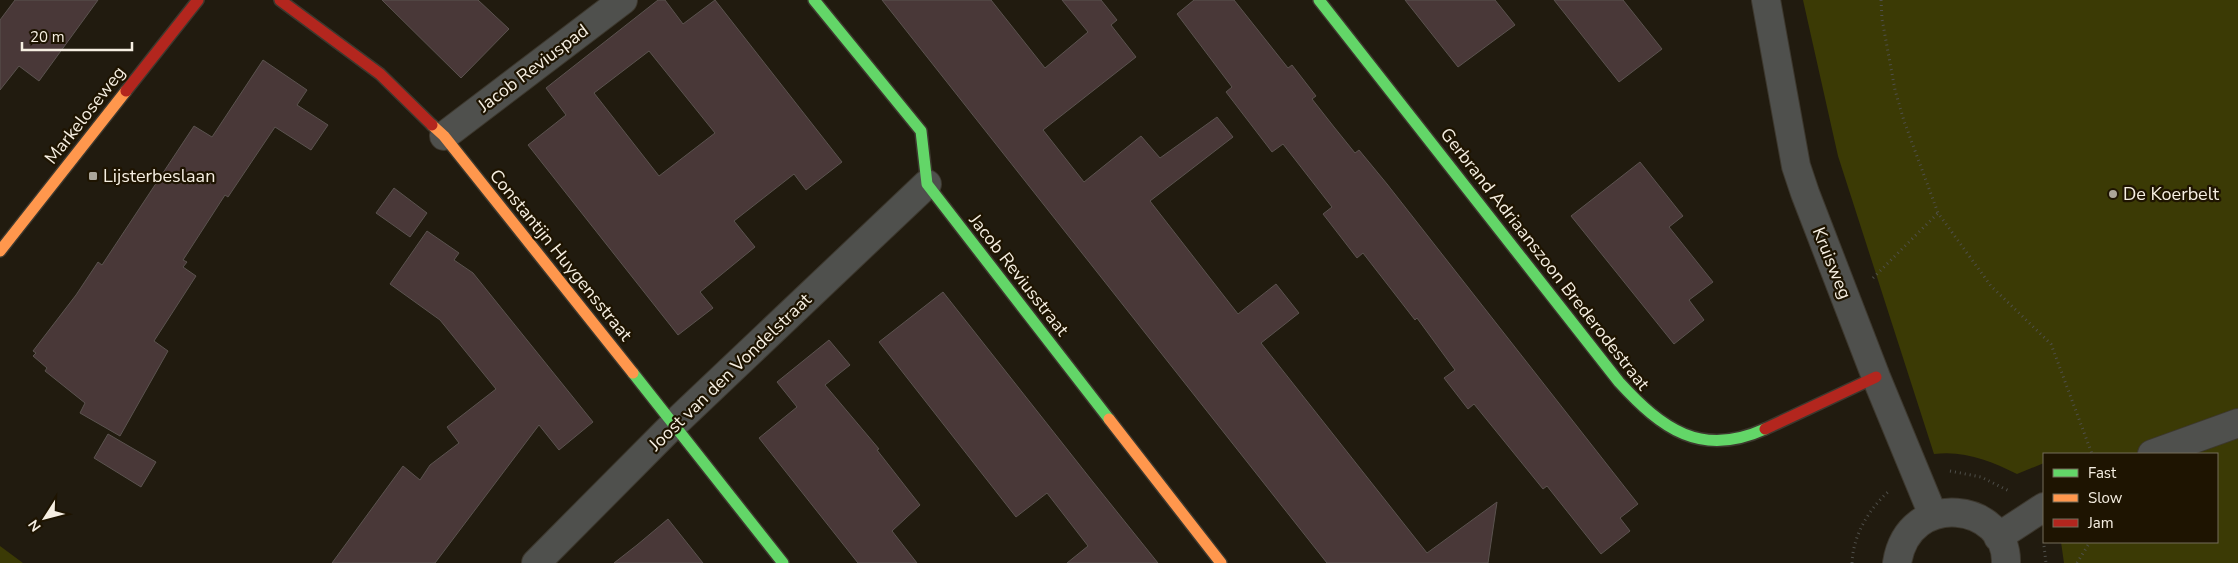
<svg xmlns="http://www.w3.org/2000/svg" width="2238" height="563" viewBox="0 0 2238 563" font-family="'Nunito Sans',sans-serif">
  <rect width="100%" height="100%" fill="#211b0f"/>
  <path fill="#3b3a05" d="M1803,0H2238V563H2064L2061,542H2217V454H2044V463L2017,474C1991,461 1964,450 1934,454L1838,156Z
    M0,546L23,563H0Z"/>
  <path fill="#493838" stroke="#5b534f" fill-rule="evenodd" d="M15,0H98L39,81L19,66L0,90V20Z
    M382,0H478L509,29L461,78Z
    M658,0H665L683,24L715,0L842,162L806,190L794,174L734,221L755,247L700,292L713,308L678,335L528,145L566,115L546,88ZM649,51L715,133L659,176L594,93Z
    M882,0H991L1045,68L1088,32L1062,0H1101L1117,20L1111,25L1136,57L1043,130L1084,182L1141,136L1160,158L1217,117L1233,137L1150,201L1238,314L1276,284L1299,313L1261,343L1427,553L1497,502L1488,563H1327Z
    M1194,0H1234L1288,68L1292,65L1316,96L1312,99L1334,127L1355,153L1359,150L1387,184L1638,504L1620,518L1630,531L1601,554L1547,486L1543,489L1474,404L1468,409L1444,378L1455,370L1417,318L1415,320L1363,253L1357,258L1323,214L1332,207L1283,144L1272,152L1226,92L1232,87L1177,14Z
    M1405,0H1495L1515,25L1458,67Z
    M1554,0H1623L1662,49L1619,82Z
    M263,60L307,90L297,105L328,125L311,150L275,127L228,197L225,195L183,260L187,262L183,267L196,276L154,341L168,351L120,436L80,413L85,403L45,371L47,368L33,356L36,353L33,351L76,295L98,262L102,265L194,126L212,137Z
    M1640,162L1683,216L1669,227L1713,282L1689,300L1704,320L1674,344L1571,216Z
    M394,188L427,213L410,237L376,213Z
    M427,231L459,253L454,260L473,273L593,422L559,450L539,425L435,563H332L403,466L420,480L430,465L459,443L447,427L496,389L440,320L390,284Z
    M943,292L1093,482L1158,563H1067L1088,546L1047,493L1016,517L879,342Z
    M829,340L850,365L825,385L879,449L877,450L920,505L892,531L917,563H858L759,438L797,407L777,382Z
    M108,434L156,462L141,487L94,458Z
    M668,519L703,563H614L637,545Z"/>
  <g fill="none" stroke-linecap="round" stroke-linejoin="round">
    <g stroke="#3d382e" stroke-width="30">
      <path id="street" d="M1766,0L1796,166L1805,193L1876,377L1933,515
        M444,136L623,0
        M2152,454L2238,423
        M1998,537L2044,507
        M536,563L674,424L927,184
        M1897,563C1909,488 2008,504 2006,563"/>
    </g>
    <g stroke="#3d382e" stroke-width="14">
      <path id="fast" d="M814,0L921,131L927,184L1109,419
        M1319,0L1619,382C1662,429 1701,458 1765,429
        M633,373L783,563"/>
    </g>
    <g stroke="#3d382e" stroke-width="14">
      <path id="slow" d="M432,125L444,136L633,373
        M0,251L126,91
        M1109,419L1221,563"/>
    </g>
    <g stroke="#3d382e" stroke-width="14">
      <path id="jam" d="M280,0L380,74L432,125
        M126,91L198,0
        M1765,429L1876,377"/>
    </g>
    <path stroke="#4f4f4a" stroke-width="3" stroke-dasharray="1 4" stroke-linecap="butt" d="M1881,0L1882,19L1895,90L1904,121L1938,213L1991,286L2051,344L2092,454
      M1873,278L1938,213
      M1950,471L1981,477L2009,491
      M2044,546L2046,563
      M1852,563C1853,536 1868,510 1888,492
      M2077,563L2090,542"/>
    <use href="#street" stroke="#4f504d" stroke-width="28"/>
    <use href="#fast" stroke="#63d668" stroke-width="11"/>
    <use href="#slow" stroke="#ff974d" stroke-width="11"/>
    <use href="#jam" stroke="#b3261e" stroke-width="11"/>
  </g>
  <g fill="#aba598" stroke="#1e1401" stroke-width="2">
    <rect x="88" y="171" width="10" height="10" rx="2.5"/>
    <circle cx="2113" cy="194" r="5"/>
  </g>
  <g text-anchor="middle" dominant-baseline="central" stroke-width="4.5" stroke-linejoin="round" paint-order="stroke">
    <g font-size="18" fill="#f6efe2" stroke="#1e1401">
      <text transform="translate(533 68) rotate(-37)">Jacob Reviuspad</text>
      <text transform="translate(85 115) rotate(-52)">Markeloseweg</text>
      <text transform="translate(561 255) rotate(51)">Constantijn Huygensstraat</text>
      <text transform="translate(1545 259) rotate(52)">Gerbrand Adriaanszoon Brederodestraat</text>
      <text transform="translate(1832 263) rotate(68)">Kruisweg</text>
      <text transform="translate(1019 275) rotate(52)">Jacob Reviusstraat</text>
      <text transform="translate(730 372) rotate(-44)">Joost van den Vondelstraat</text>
    </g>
    <g font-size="18" fill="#f6efe2" stroke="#1e1401" text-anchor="start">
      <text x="103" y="176">Lijsterbeslaan</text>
      <text x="2123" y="194">De Koerbelt</text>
    </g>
  </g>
  <rect x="2043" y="453" width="175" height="90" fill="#1e1401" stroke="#746c5b"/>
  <rect x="2053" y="469" width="25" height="8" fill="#63d668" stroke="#746c5b"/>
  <text x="2088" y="478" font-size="15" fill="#f6efe2">Fast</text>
  <rect x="2053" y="494" width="25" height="8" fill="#ff974d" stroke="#746c5b"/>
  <text x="2088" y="503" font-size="15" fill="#f6efe2">Slow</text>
  <rect x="2053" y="519" width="25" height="8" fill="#b3261e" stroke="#746c5b"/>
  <text x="2088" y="528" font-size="15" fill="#f6efe2">Jam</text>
  <g transform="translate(45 518) rotate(234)" stroke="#1e1401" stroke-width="4" paint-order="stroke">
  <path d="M0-4L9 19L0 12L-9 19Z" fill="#f6efe2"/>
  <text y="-8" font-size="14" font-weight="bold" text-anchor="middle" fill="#f6efe2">N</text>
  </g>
  <path d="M22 42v8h110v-8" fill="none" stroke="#f6efe2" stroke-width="2.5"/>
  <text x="30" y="42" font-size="15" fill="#f6efe2" stroke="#1e1401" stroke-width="4" paint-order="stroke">20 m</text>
</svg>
